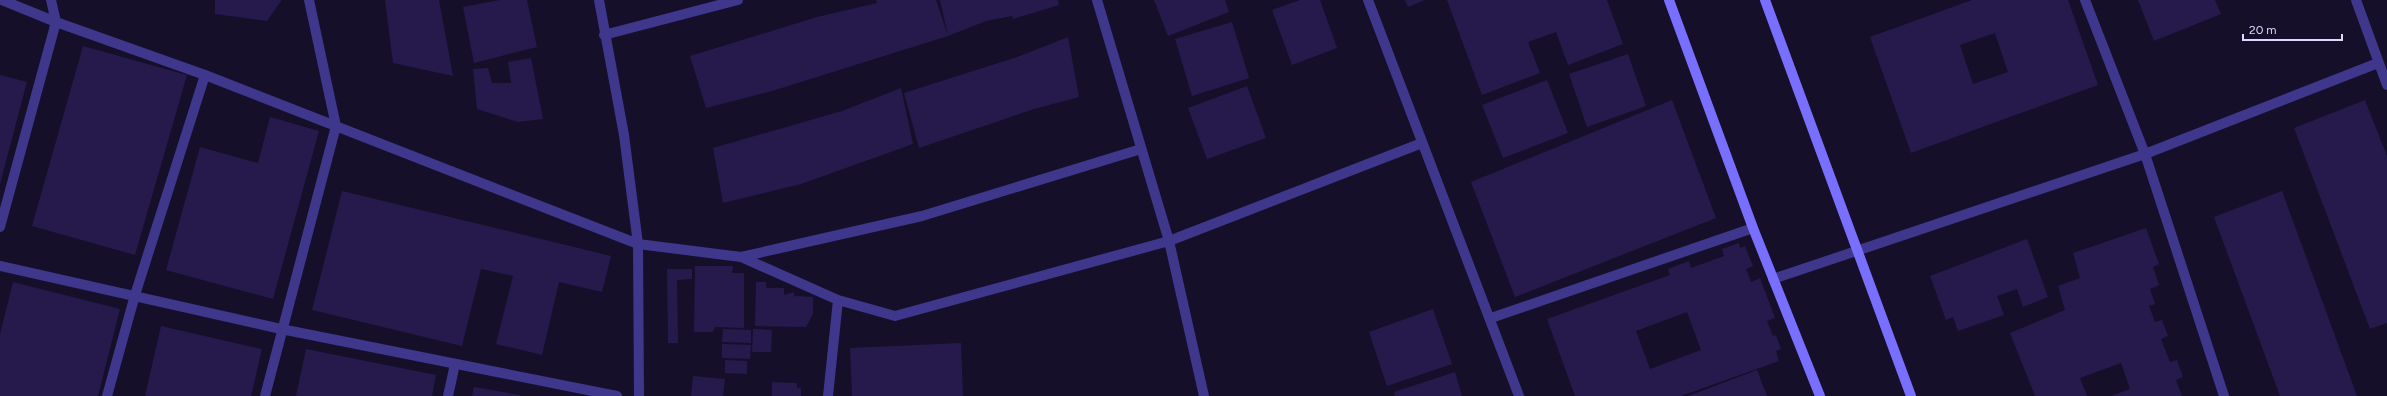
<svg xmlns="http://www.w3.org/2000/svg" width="2387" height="396" viewBox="0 0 2387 396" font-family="Figtree,sans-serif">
  <rect width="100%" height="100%" fill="#150f2a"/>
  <path fill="#261a4c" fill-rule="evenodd" d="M215,0H281V1L267,21L215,14Z
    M385,0H439L453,76L393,63Z
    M500,0H527L537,47L474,63L463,7Z
    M876,0H936L948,36L772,91L706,108L690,56L817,17L877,3Z
    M940,0H1058L1059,5L1013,19L1012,16L986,21L948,36Z
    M1154,0H1225L1229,12L1168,36Z
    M1300,0H1320L1337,48L1292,65L1272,10Z
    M1405,0H1425L1408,7Z
    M1447,0H1607L1623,44L1568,65L1556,32L1528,42L1540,73L1482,95Z
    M1972,0H2068L2098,85L1911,153L1870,37ZM1995,33L2008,72L1973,84L1960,45Z
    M2138,0H2215L2221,14L2154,41Z
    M1232,22L1249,78L1192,96L1175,39Z
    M1068,37L1079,97L1034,109L919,148L904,93L1020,56Z
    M83,46L187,75L135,255L32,226Z
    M1628,54L1646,106L1587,127L1569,74Z
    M531,58L543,119L518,122L477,109L473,69L488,68L492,83H511L508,62Z
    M0,75L27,82L0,184Z
    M1547,80L1568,133L1503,158L1482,105Z
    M1247,86L1266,138L1207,159L1188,108Z
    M901,88L913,144L801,184L723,203L713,148L842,111Z
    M1672,100L1716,218L1515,297L1471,182Z
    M2365,100L2387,156V323L2370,329L2294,128Z
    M270,117L319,131L273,299L166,270L200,147L258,163Z
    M342,191L611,256L602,292L559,282L542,355L496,344L513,276L481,269L462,346L312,310Z
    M2282,191L2357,396H2280L2214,217Z
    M2146,228L2159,264L2153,267L2159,285L2150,289L2155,304L2149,306L2155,322L2162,320L2168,336L2161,339L2170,362L2177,360L2183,377L2176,380L2182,396H2111L2130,389L2121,363L2080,378L2087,396H2035L2010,333L2065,310L2058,286L2080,278L2073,253Z
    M2027,239L2048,297L2023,307L2017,289L1997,296L2004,315L1958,331L1953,317L1946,320L1930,276Z
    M1739,243L1740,248L1745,246L1753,266L1746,269L1751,282L1760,278L1775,318L1767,321L1773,336L1776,335L1781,349L1776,351L1779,361L1681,396H1575L1547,319L1670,275L1668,269L1689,261L1691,268L1724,256L1722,249ZM1687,312L1701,350L1650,369L1636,331Z
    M695,266H733L732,273H744V328L715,327L713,332H694Z
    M667,269H692V279L677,280L678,343H668Z
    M13,282L120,309L98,396H0V334Z
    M756,282H766V288H784V295L794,292V296L813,297V314L806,327L755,326Z
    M1433,309L1452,364L1387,386L1369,332Z
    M161,326L262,349L251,396H145Z
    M723,329L751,330V343L722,342Z
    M753,329L772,330L771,352H752Z
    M961,343L963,396H852L850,348Z
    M722,344L751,345L750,359L722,358Z
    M306,349L436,375L432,396H296Z
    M725,360L747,361V374L725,373Z
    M1757,370L1767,396H1688Z
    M1455,372L1462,396H1395L1394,392Z
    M693,376L725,379L723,396H691Z
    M772,382L797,383V388H801V396H772Z
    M474,387L520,395V396H472Z"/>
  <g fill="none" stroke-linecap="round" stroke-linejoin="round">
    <path stroke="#3e378c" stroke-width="10" d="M2,0L56,22L205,75L638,244L741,257L838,300L895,316L1169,241L1422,143
      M599,0L624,135L638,244L639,396
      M1097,0L1169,241L1204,396
      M1368,0L1519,396
      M2085,0L2145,154L2224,396
      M2356,0L2387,85
      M604,35L738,0
      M0,227L56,22L51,0
      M741,257L922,216L1141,149
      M0,266L281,329L617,396
      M1773,279L2145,154L2378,63
      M1491,318L1753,228
      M107,396L135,295L205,75
      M265,396L336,126L309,0
      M448,396L455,364
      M828,396L838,300"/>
    <path stroke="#796fff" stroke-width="10" d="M1669,0L1753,228L1820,396
      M1765,0L1911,396"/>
  </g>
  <path d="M2243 34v6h99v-6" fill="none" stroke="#ded8ff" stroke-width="2"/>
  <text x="2249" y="34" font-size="12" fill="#ded8ff" stroke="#150f2a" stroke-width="3" paint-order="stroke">20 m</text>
</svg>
